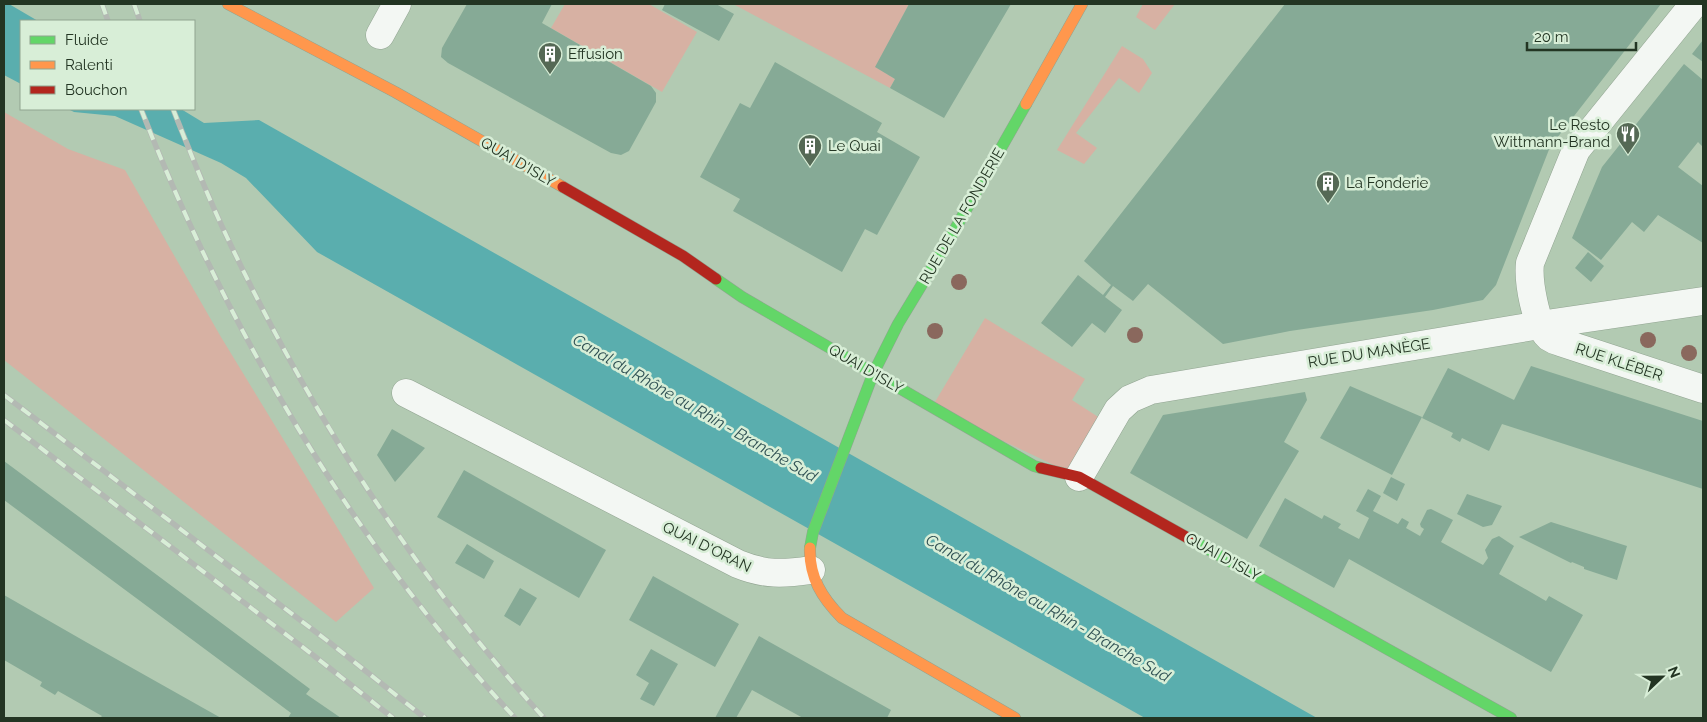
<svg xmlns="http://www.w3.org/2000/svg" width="1707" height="722" viewBox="0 0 1707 722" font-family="Raleway,sans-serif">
  <rect width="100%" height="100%" fill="#b2cab2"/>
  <path fill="#d7b1a3" d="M565,4H649L697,32L662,92L551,28Z
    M733,4H909L876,67L895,79L890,88Z
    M1143,4H1175L1155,30L1136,17Z
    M1122,46L1143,59L1152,73L1139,93L1119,78L1076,133L1097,148L1084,164L1057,150Z
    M4,112L68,149L125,170L221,337L374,588L336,622L4,360Z
    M985,318L1085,379L1072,400L1109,424L1079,477L932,407Z"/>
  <path fill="#5aaeae" d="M4,4H9L38,21H21V84L4,75Z
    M68,109H181L204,123L259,120L1317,718H1145L317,252L246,178L221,163L115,116L74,112Z"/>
  <path fill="#86aa96" d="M467,4H552L542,23L651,86L656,93V102L629,151L621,155L611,153L448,63L441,57L442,48Z
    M665,4H716L734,14L719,41L662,10Z
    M909,4H1011L944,118L890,88L895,79L875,67Z
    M1285,4H1661L1550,147L1496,285L1483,300L1433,310L1290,331L1223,344L1148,284L1133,301L1113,286L1105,297L1122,310L1105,333L1092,323L1072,347L1041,323L1078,275L1103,295L1111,285L1084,261Z
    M1703,40V62L1692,54Z
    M775,62L882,123L877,132L920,157L877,235L865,229L842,272L733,211L740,199L700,177L740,103L750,108Z
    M1684,64L1703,80V147L1698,142L1678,167L1703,186V243L1658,215L1644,232L1632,222L1601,260L1572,238L1602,167Z
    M1588,252L1604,266L1591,282L1575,268Z
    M1531,366L1703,421V489L1502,424L1489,451L1462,438L1460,442L1451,437L1453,433L1422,418L1448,368L1514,400Z
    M1350,386L1422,417L1392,475L1320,438Z
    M1305,392L1307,400L1284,442L1299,451L1247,539L1130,473L1163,415Z
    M392,429L425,448L395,482L377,455Z
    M4,461L310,689L306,694L341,718H288L291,713L4,500Z
    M464,470L606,550L579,598L437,517Z
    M1391,477L1405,484L1397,501L1383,493Z
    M1368,489L1381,496L1373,511L1398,524L1402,518L1409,522L1406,528L1420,536L1424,529L1421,527L1420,524L1427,510L1431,509L1453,520L1441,542L1483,565L1488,558L1485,550L1492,539L1499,536L1514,546L1499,574L1546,601L1549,596L1583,615L1551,672L1349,559L1334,588L1259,546L1285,498L1322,519L1324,515L1341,524L1338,528L1359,539L1369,518L1356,511Z
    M1467,494L1502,506L1492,525L1483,527L1457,514Z
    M1551,522L1627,546L1617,580L1584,569V567L1572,562L1571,563L1519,537Z
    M467,544L494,561L484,579L455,563Z
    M653,576L739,624L715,667L629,620Z
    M520,588L537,598L520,626L504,616Z
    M4,595L86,642L221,718H100L102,716L58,691L55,695L40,686L42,682L4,660Z
    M759,636L891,710L887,718H803L752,690L736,718H715Z
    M651,649L678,664L654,706L640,699L649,683L636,675Z"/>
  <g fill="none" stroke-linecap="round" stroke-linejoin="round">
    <g stroke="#91a491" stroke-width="29">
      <path id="street" d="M1694,4L1576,150L1530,263C1528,280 1535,325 1549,337C1552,339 1556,341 1560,342L1703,389
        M380,35L397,4
        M406,393L738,564C765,575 783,574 811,570
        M1079,477L1118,410L1130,399L1151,390L1540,325L1703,301"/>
    </g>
    <g stroke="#91a491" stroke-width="12">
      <path id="fast" d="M716,279L742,297L1034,466L1041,468
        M1188,538L1511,718
        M810,548L813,532L873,374L898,324L950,238L1026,104"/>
    </g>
    <g stroke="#91a491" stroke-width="12">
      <path id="slow" d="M228,4L395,92L563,187
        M1026,104L1082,4
        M810,548C809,577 822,598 842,618L1015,718"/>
    </g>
    <g stroke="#91a491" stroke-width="12">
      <path id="jam" d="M563,187L683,256L716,279
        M1041,468L1079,477L1188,538"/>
    </g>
    <use href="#street" stroke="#f3f7f3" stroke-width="28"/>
    <use href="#fast" stroke="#63d668" stroke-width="11"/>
    <use href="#slow" stroke="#ff974d" stroke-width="11"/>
    <use href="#jam" stroke="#b3261e" stroke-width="11"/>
    <g stroke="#b3b9b3" stroke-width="5.5">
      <path id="rail" d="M102,4L108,21
        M134,4L140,21
        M141,109C228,332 352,541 515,718
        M173,109C190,152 207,195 227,237C309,411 415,576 544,718
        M4,395L329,642L425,718
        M4,420L313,655L393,718"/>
    </g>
    <use href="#rail" stroke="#d8eed7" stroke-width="4" stroke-dasharray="11" stroke-linecap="butt"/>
  </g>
  <g fill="#8a685d">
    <circle cx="959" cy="282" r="8"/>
    <circle cx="935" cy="331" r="8"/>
    <circle cx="1135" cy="335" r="8"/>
    <circle cx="1648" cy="340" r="8"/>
    <circle cx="1689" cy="353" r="8"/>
  </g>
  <defs>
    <g id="building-pin" transform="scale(1.25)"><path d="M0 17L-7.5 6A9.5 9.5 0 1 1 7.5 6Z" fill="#556955" stroke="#d8eed7"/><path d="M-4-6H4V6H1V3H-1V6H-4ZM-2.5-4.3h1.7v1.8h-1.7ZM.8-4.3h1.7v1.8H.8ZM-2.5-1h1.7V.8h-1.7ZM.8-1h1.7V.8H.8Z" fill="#fff"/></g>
    <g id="restaurant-pin" transform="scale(1.25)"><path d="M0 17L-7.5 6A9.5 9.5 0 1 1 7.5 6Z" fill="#556955" stroke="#d8eed7"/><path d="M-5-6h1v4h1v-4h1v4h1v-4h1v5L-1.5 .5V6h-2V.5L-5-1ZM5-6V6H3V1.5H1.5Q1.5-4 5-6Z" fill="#fff"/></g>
  </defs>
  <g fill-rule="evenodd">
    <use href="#building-pin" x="550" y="54"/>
    <use href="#restaurant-pin" x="1628" y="134"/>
    <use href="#building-pin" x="810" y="146"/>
    <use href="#building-pin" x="1328" y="183"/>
  </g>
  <g text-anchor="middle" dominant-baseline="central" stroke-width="5" stroke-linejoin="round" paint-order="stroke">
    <g font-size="15" fill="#233523" stroke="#d8eed7" text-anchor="start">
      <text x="568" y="54">Effusion</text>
      <text x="1610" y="125" text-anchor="end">Le Resto<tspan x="1610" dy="17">Wittmann-Brand</tspan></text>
      <text x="828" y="146">Le Quai</text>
      <text x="1346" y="183">La Fonderie</text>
    </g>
    <g font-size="15" fill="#233523" stroke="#d8eed7">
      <text transform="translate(518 162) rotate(30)">QUAI D'ISLY</text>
      <text transform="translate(962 216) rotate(-60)">RUE DE LA FONDERIE</text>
      <text transform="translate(1369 353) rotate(-9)">RUE DU MANÈGE</text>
      <text transform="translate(1619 362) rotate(18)">RUE KLÉBER</text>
      <text transform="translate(866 369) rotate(30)">QUAI D'ISLY</text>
      <text transform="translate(707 547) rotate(26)">QUAI D'ORAN</text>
      <text transform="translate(1223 557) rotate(29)">QUAI D'ISLY</text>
    </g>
    <g font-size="16" font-style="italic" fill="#305154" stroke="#d8eed7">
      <text transform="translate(695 408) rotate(30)">Canal du Rhône au Rhin - Branche Sud</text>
      <text transform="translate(1048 608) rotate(30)">Canal du Rhône au Rhin - Branche Sud</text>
    </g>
  </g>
  <rect width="1707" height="722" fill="none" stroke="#233523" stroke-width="10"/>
  <rect x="20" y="20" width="175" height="90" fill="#d8eed7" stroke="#90a48f"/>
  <rect x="30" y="36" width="25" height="8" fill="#63d668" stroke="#90a48f"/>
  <text x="65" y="45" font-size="15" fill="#233523">Fluide</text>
  <rect x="30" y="61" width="25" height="8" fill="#ff974d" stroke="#90a48f"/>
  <text x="65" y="70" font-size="15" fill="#233523">Ralenti</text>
  <rect x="30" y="86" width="25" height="8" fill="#b3261e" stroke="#90a48f"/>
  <text x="65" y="95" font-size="15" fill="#233523">Bouchon</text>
  <g transform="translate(1662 677) rotate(68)" stroke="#d8eed7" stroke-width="4" paint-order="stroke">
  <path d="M0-4L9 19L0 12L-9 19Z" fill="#233523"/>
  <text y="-8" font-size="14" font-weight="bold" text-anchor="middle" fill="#233523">N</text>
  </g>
  <path d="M1527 42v8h109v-8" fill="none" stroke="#233523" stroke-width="2.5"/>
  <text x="1534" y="42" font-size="15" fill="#233523" stroke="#d8eed7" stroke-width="4" paint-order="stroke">20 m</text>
</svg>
